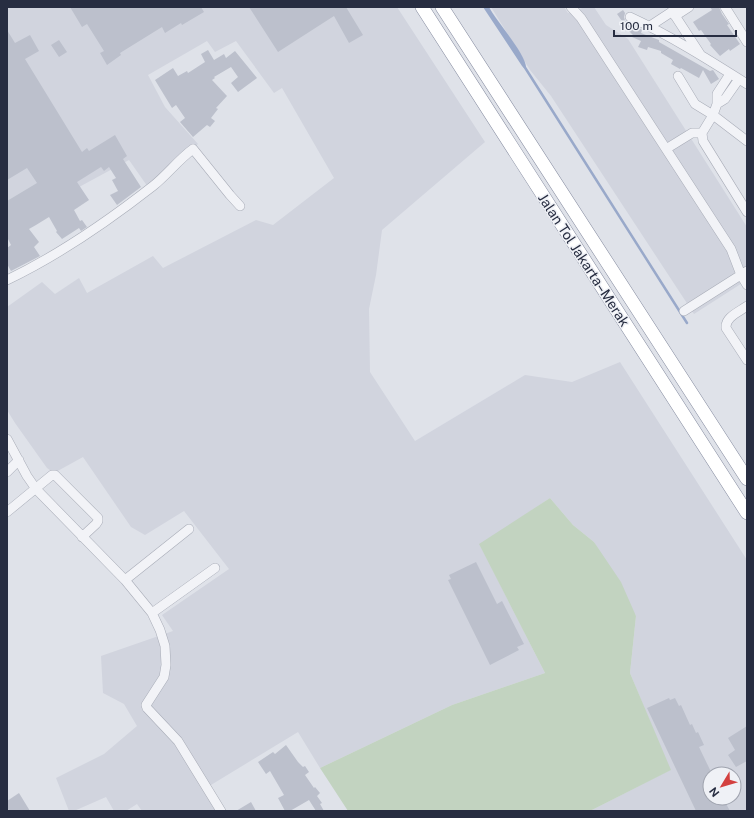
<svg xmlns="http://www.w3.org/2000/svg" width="754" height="818" viewBox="0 0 754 818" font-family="'Public Sans',sans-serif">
  <rect width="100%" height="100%" fill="#dfe2e9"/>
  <path fill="#d1d4de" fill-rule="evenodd" d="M7,7H397L485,142L382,230L376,275L369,309L370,372L415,441L525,375L572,382L620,362L747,560V811H590L670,770L630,673L636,616L594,542L573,525L550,498L480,545L545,673L452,705L320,768L298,732L206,788L222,811H142L137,804L126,811H114L106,797L74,811H69L56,778L104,754L137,726L124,704L103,693L101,656L173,631L162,615L229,569L184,511L145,535L131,527L83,457L54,473L47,468L15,423L7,410V307L42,282L55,294L79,278L87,293L153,256L163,268L256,220L273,225L334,178L282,88L274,93L236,41L215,52L207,41L148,75L165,107L198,144L150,190L129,160L7,226ZM710,774H734V798H710Z
    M491,7H564L568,13L585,7H594L606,25L628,39L747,227V280L694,314L551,96L530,70Z"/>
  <path fill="#c2d3c0" d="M550,498L573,525L594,542L621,582L636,616L630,673L671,770L590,811H348L320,768L452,705L545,673L479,544Z"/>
  <path fill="#99a9ca" d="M483,7H489C496,21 527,55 526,68H524L522,66Z"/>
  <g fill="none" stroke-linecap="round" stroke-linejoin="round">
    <path stroke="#99a9ca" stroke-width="2.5" d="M524,66L687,323"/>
  </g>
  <path fill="#bcc0cc" d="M70,7H201L204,12L182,25L181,23L165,33L162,27L120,53L121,55L107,65L100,53L104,51L87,24L82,27Z
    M249,7H346L363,35L349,43L334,16L278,52Z
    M710,7H719L722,14L729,24L727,25L740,44L730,51L729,49L720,56L710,45L711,44L701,30L699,31L693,22L712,10Z
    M623,10L625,13L624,17L625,21L642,30L641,33L659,40V42L710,71L713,70L719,79L711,84L703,70L699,78L681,68L680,69L671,64L673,60L661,53V51L648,47L647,50L638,47L641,41L632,37L633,35L623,25L624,24L617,14Z
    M7,30L15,43L30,35L39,51L25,59L82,152L87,148L89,151L115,135L127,156L123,159L141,187L117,205L110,195L118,191L112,180L116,178L109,167L104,171L101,167L77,182L89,200L74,210L80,221L82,220L87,227L81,231L79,228L62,239L56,232L57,231L49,217L36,225L29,229L39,242L34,247L40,256L11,271L7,264V248L11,245L7,237V201L37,183L27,168L7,180Z
    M59,40L67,52L59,57L51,45Z
    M208,50L214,60L224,54L226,58L235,51L257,78L238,92L231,83L238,77L231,67L214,77L215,78L212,80L227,96L216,108L218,109L211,118L215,121L210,127L207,125L193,137L180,122L185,118L176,105L172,108L155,80L173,68L178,76L187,71L188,73L205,62L201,54Z
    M476,562L497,604L502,601L524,644L517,647L519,650L490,665L448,580L451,579L449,575Z
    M669,698L670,700L675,698L679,706L681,705L690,725L692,724L696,733L698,732L704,745L699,747L712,774H710V798H723L730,811H696L647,708Z
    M747,726V761L736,767L728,755L735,750L728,738Z
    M286,745L298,762L303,767L305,766L309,772L305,775L314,788L315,787L320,793L317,796L322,803L320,804L324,811H316L309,800L290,811H285L278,798L284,795L270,771L266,774L258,762L273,752L275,754Z
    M19,793L30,811H9L7,807V801Z
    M251,802L256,811H236Z"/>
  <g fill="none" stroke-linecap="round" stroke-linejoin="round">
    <g stroke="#a8acb7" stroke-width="10">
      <path id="minor" d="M571,7L581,18L731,249L741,275L747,285
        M725,7L747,42
        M672,11L700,54
        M675,16L689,7
        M630,17C671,36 709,60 747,84
        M650,26L679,7
        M730,74L717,94V104L713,115L702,133L703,141L747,212
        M678,76L695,104L713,115L747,141
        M717,104L725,99L739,79
        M666,149L692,133H702
        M7,280C59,255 107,222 153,186C167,175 178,160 193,149L230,195L240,206
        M747,306C739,312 725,317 726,328L747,360
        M684,311L747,271
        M7,439L27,476L36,489L125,580L152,613L160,630L165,646L166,665L164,677L146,705L147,708L178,741L221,811
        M7,472L19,460
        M7,512L52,475H55L98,518V521L96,524L82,537
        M125,580L189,529
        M152,613L215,568"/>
    </g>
    <g stroke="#868ca0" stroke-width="14">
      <path id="highway" d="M422,7L747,513
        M442,7L747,479"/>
    </g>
    <use href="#minor" stroke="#f2f3f7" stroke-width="9"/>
    <use href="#highway" stroke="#fff" stroke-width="13"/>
  </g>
  <g text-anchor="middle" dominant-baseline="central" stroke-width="3" stroke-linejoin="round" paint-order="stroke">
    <g font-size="14" fill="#272d41" stroke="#eff1f6">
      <text transform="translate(584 260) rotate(57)">Jalan Tol Jakarta–Merak</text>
    </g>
  </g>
  <rect width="754" height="818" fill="none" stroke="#272d41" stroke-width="16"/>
  <g transform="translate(722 786) rotate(232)"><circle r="19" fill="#eff1f6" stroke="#9fa3ae"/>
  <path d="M0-3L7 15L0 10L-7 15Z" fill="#d3403f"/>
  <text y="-6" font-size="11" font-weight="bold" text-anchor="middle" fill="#272d41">N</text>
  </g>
  <path d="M614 30v6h122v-6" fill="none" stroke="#272d41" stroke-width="2"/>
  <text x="620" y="30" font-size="12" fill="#272d41" stroke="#eff1f6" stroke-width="3" paint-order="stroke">100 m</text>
</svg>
